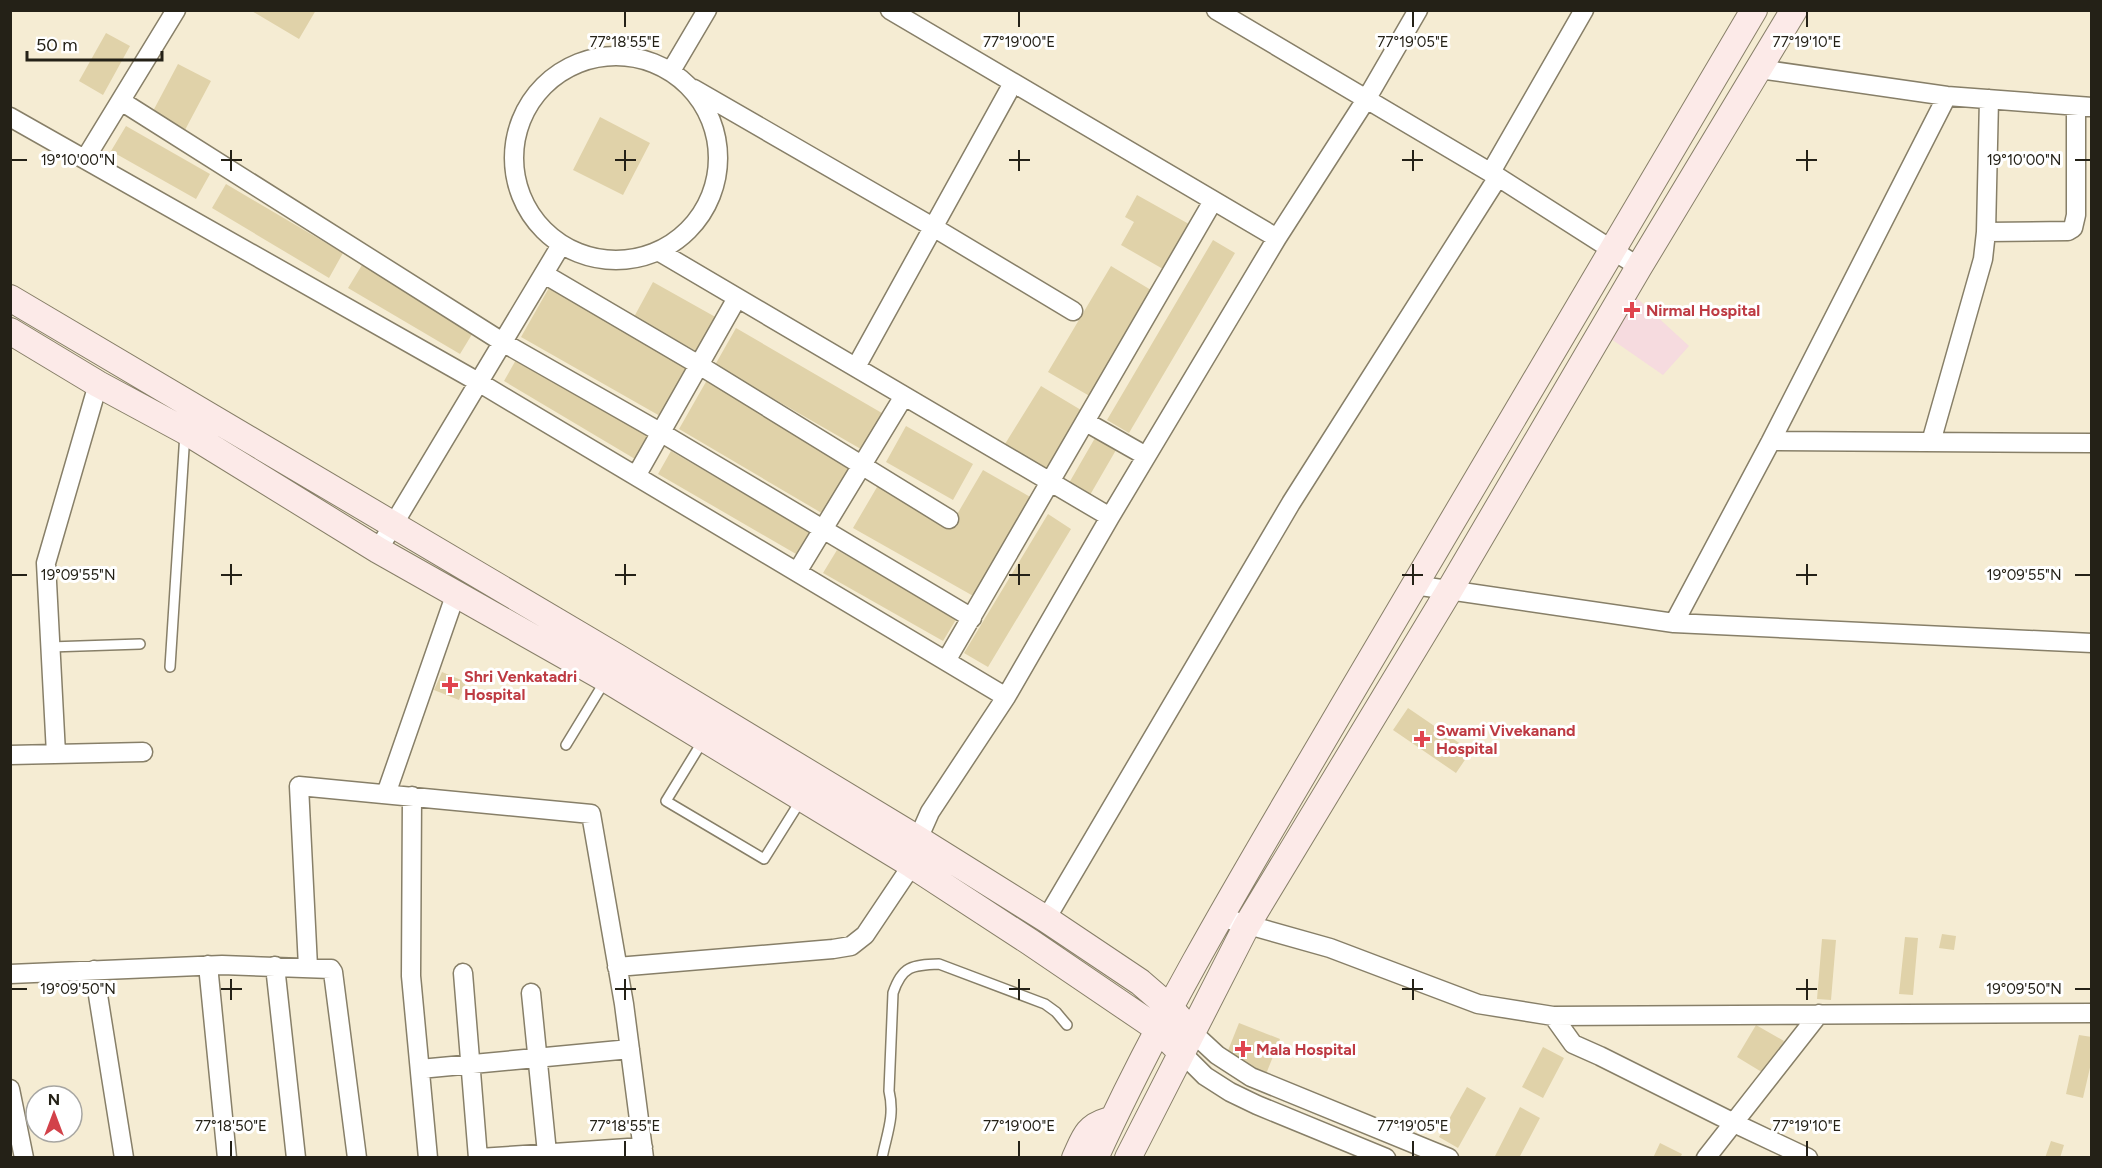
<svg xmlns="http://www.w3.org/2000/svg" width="2102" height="1168" viewBox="0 0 2102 1168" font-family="Figtree,sans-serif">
  <rect width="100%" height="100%" fill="#f5ecd3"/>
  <path fill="#f6dbdf" d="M1627,289L1689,346L1663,375L1601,332Z"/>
  <path fill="#e0d2a9" d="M250,10H316L299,39Z
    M106,33L130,46L103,95L79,81Z
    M178,64L211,81L185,130L152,113Z
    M600,117L650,143L623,195L573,170Z
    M126,126L210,174L196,199L111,151Z
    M226,184L343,253L329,278L212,208Z
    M1137,195L1196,228L1170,273L1121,245L1134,222L1125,217Z
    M1213,240L1235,253L1129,433L1107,420Z
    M362,265L474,331L460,354L348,288Z
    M1111,266L1156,293L1093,398L1048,372Z
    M653,282L719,319L700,353L634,317Z
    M550,286L689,366L660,416L521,337Z
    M736,328L887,416L866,452L715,365Z
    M517,358L654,440L640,462L504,381Z
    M707,380L853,467L825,515L679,429Z
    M1041,386L1086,413L1051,471L1005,444Z
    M906,426L973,464L953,500L886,462Z
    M1095,438L1116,450L1090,495L1069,483Z
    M671,451L816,536L803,558L658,474Z
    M983,470L1032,498L975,597L853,528L880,482L952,523Z
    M1048,514L1071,529L988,667L964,653Z
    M837,550L957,618L943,641L823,573Z
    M442,672L466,682L459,700L434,690Z
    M1408,708L1471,751L1456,773L1393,730Z
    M1942,934L1956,936L1954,950L1939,948Z
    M1905,937L1918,938L1913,995L1899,994Z
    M1822,939L1836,940L1831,1000L1817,999Z
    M1239,1023L1280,1039L1266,1074L1225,1058Z
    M1756,1025L1784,1041L1765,1074L1737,1057Z
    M2079,1035L2092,1037V1059L2083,1098L2066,1094Z
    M1543,1047L1564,1058L1543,1098L1522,1087Z
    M1467,1087L1486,1098L1458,1148L1439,1137Z
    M1520,1107L1540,1118L1519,1158H1494Z
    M2051,1141L2064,1145L2060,1158H2045Z
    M1660,1143L1682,1154L1680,1158H1653Z"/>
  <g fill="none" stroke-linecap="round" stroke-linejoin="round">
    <g stroke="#877f68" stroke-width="12">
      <path id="lane" d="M50,647L140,644
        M170,667L185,433
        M704,739L666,801L764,859L801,800
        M566,745L605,681
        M882,1158C887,1133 895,1116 889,1091L893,993C902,966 912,965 939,964L1045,1004L1056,1012L1067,1025"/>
    </g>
    <g stroke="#877f68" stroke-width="21">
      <path id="street" d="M890,10L1277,238
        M1216,10L1498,177L1639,267
        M514 158a102 102 0 1 1 204 0a102 102 0 1 1-204 0Z
        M1759,69L1947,96L2092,107
        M671,71L707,10
        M694,89L933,227L1073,311
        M121,101L504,343L660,432L972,618
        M10,117L480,383L1006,697
        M85,159L176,10
        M1491,172L1584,10
        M1986,232L2068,231L2073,228L2076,215V106
        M658,251L1110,517
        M544,274L699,365L949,519
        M856,367L1013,83
        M1086,422L1146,456
        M1771,441L2092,443
        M1931,442L1983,259L1986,232L1989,99
        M636,476L737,298
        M378,550L561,245
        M797,572L904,396
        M1414,585L1674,623L1771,441L1947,96
        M1674,623L2092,643
        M946,661L1213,201
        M56,754L46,563L98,384
        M10,755L143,752
        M386,794L456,593
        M412,796L411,976L428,1158
        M1220,917L1330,948L1478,1004L1553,1016L2092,1013
        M1046,919L1291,503L1498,177
        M208,965L227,1158
        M275,966L296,1158
        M308,967L299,786L591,814L624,1004L644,1158
        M617,967L833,949L851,946L865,935L912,865L918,839L930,812L1006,697L1110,517L1277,238L1367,98L1418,10
        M94,970L124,1158
        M463,973L478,1158
        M10,974L222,965L331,969L333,972L357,1158
        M531,993L547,1153
        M1553,1016L1573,1044L1600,1056L1734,1123L1808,1158
        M1191,1031L1217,1055L1251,1077L1449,1158
        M1181,1052L1205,1076L1230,1092L1257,1105L1386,1158
        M420,1069L630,1049
        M10,1089L24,1158
        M479,1158L643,1147
        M1706,1158L1819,1014"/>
    </g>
    <g stroke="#877f68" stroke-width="28">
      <path id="secondary" d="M10,298L617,657L918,839L1046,919L1140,982L1170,1008L1191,1031
        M10,331L98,384L185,431L378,550L606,679L912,865L1030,942L1158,1029L1181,1052
        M1075,1158C1084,1139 1086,1127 1107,1121
        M1095,1158C1167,1000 1258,852 1345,703C1480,472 1617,241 1754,10
        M1128,1158L1247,925L1449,591L1639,267L1794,10"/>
    </g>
    <use href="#lane" stroke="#fff" stroke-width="9"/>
    <use href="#street" stroke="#fff" stroke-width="18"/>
    <use href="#secondary" stroke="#fceae8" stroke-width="26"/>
  </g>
  <path fill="none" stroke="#242117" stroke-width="2" d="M625,12V27M1019,12V27M1413,12V27M1807,12V27M231,150V171M625,150V171M1019,150V171M1413,150V171M1807,150V171M12,160H27M221,160H242M615,160H636M1009,160H1030M1402,160H1423M1796,160H1817M2075,160H2090M231,564V585M625,564V585M1019,564V585M1413,564V585M1807,564V585M12,575H27M221,575H242M615,575H636M1009,575H1030M1402,575H1423M1796,575H1817M2075,575H2090M231,979V1000M625,979V1000M1019,979V1000M1413,979V1000M1807,979V1000M12,989H27M221,989H242M615,989H636M1009,989H1030M1402,989H1423M1796,989H1817M2075,989H2090M231,1141V1156M625,1141V1156M1019,1141V1156M1413,1141V1156M1807,1141V1156"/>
  <g fill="#e0444e" stroke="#fff" stroke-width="2">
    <path d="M1629 301h6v6h6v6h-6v6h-6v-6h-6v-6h6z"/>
    <path d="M447 676h6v6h6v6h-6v6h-6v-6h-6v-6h6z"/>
    <path d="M1419 730h6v6h6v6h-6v6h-6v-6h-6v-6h6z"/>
    <path d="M1240 1040h6v6h6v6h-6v6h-6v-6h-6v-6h6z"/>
  </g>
  <g text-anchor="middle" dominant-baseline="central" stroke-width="6" stroke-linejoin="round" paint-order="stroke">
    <g font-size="16" font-weight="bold" fill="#be3a42" stroke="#fff" text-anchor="start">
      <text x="1646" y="310">Nirmal Hospital</text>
      <text x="464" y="676">Shri Venkatadri<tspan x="464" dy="18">Hospital</tspan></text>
      <text x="1436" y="730">Swami Vivekanand<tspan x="1436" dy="18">Hospital</tspan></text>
      <text x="1256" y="1049">Mala Hospital</text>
    </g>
  </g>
  <g font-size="15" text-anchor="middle" fill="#242117" stroke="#fff" stroke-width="6" stroke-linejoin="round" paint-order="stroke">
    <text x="625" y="47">77°18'55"E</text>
    <text x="1019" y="47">77°19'00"E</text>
    <text x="1413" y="47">77°19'05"E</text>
    <text x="1807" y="47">77°19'10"E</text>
    <text x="78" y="165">19°10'00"N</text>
    <text x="2024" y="165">19°10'00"N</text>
    <text x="78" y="580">19°09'55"N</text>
    <text x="2024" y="580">19°09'55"N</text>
    <text x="78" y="994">19°09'50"N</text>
    <text x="2024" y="994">19°09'50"N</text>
    <text x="231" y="1131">77°18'50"E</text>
    <text x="625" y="1131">77°18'55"E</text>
    <text x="1019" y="1131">77°19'00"E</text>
    <text x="1413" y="1131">77°19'05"E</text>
    <text x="1807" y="1131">77°19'10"E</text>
  </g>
  <rect width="2102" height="1168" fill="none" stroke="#242117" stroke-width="24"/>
  <g transform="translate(54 1114)"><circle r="28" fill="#ffffff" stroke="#a7a6a2" stroke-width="1.5"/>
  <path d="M0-4.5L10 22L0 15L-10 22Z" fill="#d2424a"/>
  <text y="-9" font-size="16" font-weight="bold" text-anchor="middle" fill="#242117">N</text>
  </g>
  <path d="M27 51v9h135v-9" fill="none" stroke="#242117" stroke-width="3"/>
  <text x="36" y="51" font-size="18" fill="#242117" stroke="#ffffff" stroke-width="4.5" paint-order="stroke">50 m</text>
</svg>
